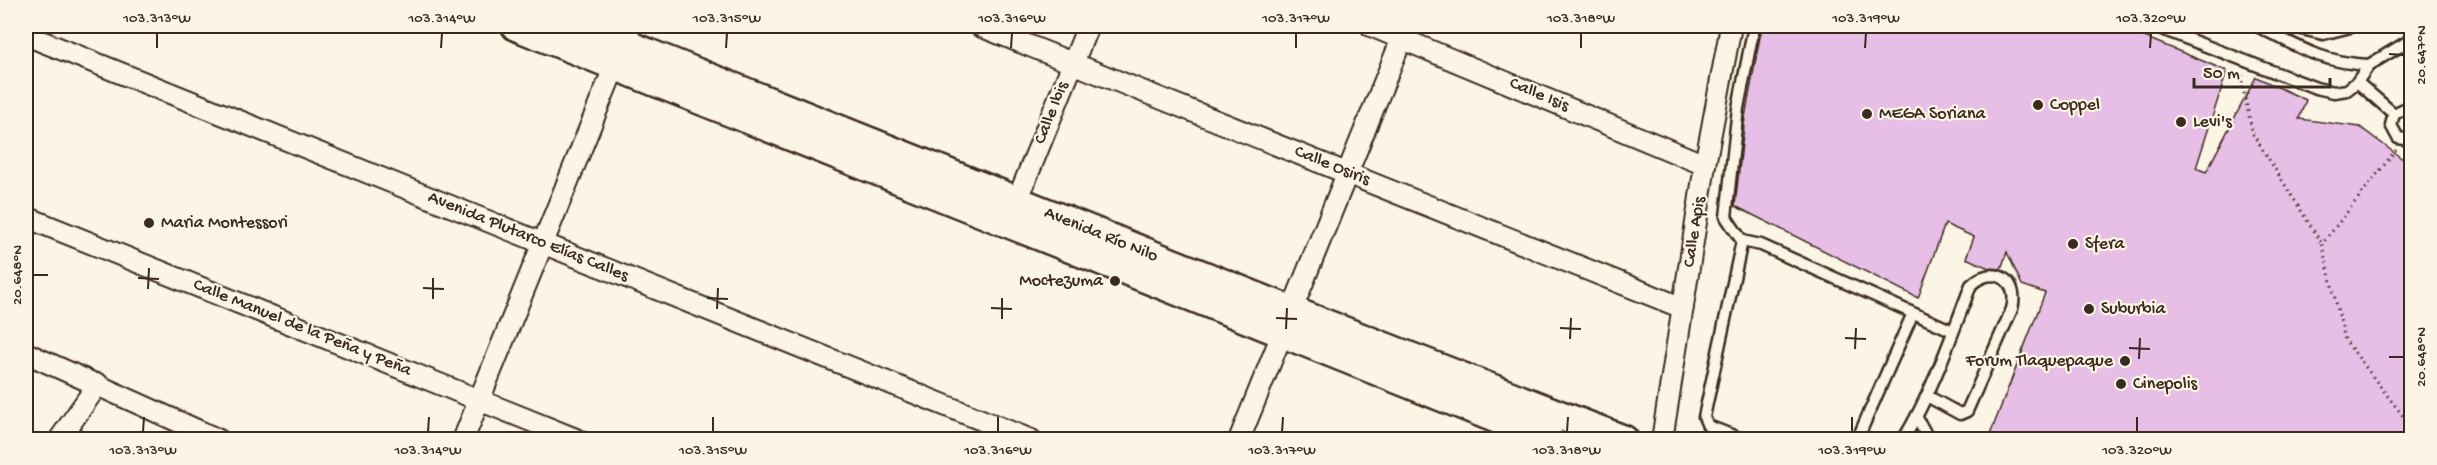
<svg xmlns="http://www.w3.org/2000/svg" width="2437" height="465" viewBox="0 0 2437 465" font-family="'Gochi Hand',sans-serif">
  <rect width="100%" height="100%" fill="#fcf5e5"/>
  <filter id="ink" filterUnits="userSpaceOnUse"><feTurbulence type="fractalNoise" baseFrequency=".0167" numOctaves="2"/><feDisplacementMap in="SourceGraphic" scale="12" xChannelSelector="R" yChannelSelector="G"/><feConvolveMatrix kernelMatrix="1 2 1 2 8 2 1 2 1" color-interpolation-filters="sRGB"/></filter>
  <g filter="url(#ink)">
    <path fill="#e7bee6" stroke="#3b2a1e" stroke-width="1.5" d="M1762,26H2118L2227,71L2196,168L2206,172L2256,77L2306,100L2299,119L2360,127L2412,166V440H1988L2045,293L2022,285L2007,252L2001,269L1989,268L1966,258L1974,237L1945,224L1918,298L1735,206L1745,117Z"/>
    <g fill="none" stroke-linecap="round" stroke-linejoin="round">
      <g stroke="#3b2a1e" stroke-width="15">
        <path id="lane" d="M2154,26L2316,88L2334,92L2347,90L2357,82L2369,65L2412,39
          M2257,26C2297,46 2322,63 2369,65
          M2289,26L2323,34L2350,27
          M2357,82L2394,114
          M2412,110L2404,109L2394,114L2391,125L2398,138L2412,140
          M1742,241L1726,217L1738,108L1754,26
          M1917,418L1929,440
          M1744,440L1708,426L1704,417L1742,241L1761,245L1953,331
          M1857,440L1913,313
          M1903,440C1933,391 1951,337 1971,285C1993,264 2020,279 2012,309L1967,411L1960,414L1927,396"/>
      </g>
      <g stroke="#3b2a1e" stroke-width="24">
        <path id="street" d="M980,26L1683,308
          M1371,26L1705,165
          M26,35L1031,440
          M1017,201L1088,26
          M26,217L578,440
          M26,353L219,440
          M59,440L98,384
          M463,440L631,26
          M1239,440L1407,26
          M1662,440L1705,165L1731,26"/>
      </g>
      <g stroke="#3b2a1e" stroke-width="33">
        <path id="secondary" d="M516,26L1550,440
          M580,26L1292,311L1624,440"/>
      </g>
      <path stroke="#3b2a1e" stroke-width="3" stroke-dasharray="1.5 4.5" stroke-linecap="butt" d="M2242,75V84L2253,134L2322,244
        M2396,150L2322,244L2345,340L2412,428"/>
      <use href="#lane" stroke="#fcf5e5" stroke-width="10"/>
      <use href="#street" stroke="#fcf5e5" stroke-width="20"/>
      <use href="#secondary" stroke="#fcf5e5" stroke-width="28"/>
    </g>
  </g>
  <path fill="none" stroke="#3b2a1e" stroke-width="2" d="M157,48V33M441,48L442,33M726,48L727,33M1011,48L1012,33M1296,48V33M1581,48V33M1865,48L1866,33M2150,48L2151,33M2389,54L2404,55M33,275H48M138,278L159,279M423,288L444,289M148,289L149,268M707,298L728,299M433,299V278M991,308L1012,309M717,309L718,288M1276,318L1297,319M1002,319V298M1560,328L1581,329M1286,329L1287,308M1845,338L1866,339M1570,339L1571,318M2129,348L2150,349M1855,349L1856,328M2389,357H2404M2139,359L2140,338M143,432L144,417M428,432L429,417M713,432V417M998,432V417M1282,432L1283,417M1567,432L1568,417M1852,432V417M2137,432V417"/>
  <g fill="#3b2a1e" stroke="#fcf5e5" stroke-width="2">
    <circle cx="2038" cy="105" r="6"/>
    <circle cx="1867" cy="114" r="6"/>
    <circle cx="2181" cy="122" r="6"/>
    <circle cx="149" cy="223" r="6"/>
    <circle cx="2073" cy="244" r="6"/>
    <circle cx="1115" cy="281" r="6"/>
    <circle cx="2089" cy="309" r="6"/>
    <circle cx="2125" cy="361" r="6"/>
    <circle cx="2121" cy="384" r="6"/>
  </g>
  <g text-anchor="middle" dominant-baseline="central" stroke-width="4.5" stroke-linejoin="round" paint-order="stroke">
    <g font-size="18" fill="#3b2a1e" stroke="#fcf5e5">
      <text transform="translate(1539 95) rotate(23)">Calle Isis</text>
      <text transform="translate(1052 113) rotate(-68)">Calle Ibis</text>
      <text transform="translate(1332 166) rotate(22)">Calle Osiris</text>
      <text transform="translate(1695 232) rotate(-81)">Calle Apis</text>
      <text transform="translate(1101 235) rotate(22)">Avenida Río Nilo</text>
      <text transform="translate(528 237) rotate(22)">Avenida Plutarco Elías Calles</text>
      <text transform="translate(302 328) rotate(22)">Calle Manuel de la Peña y Peña</text>
    </g>
    <g font-size="18" fill="#3b2a1e" stroke="#fcf5e5" text-anchor="start">
      <text x="2050" y="105">Coppel</text>
      <text x="1879" y="114">MEGA Soriana</text>
      <text x="2193" y="122">Levi's</text>
      <text x="161" y="223">Maria Montessori</text>
      <text x="2085" y="244">Sfera</text>
      <text x="1103" y="281" text-anchor="end">Moctezuma</text>
      <text x="2101" y="309">Suburbia</text>
      <text x="2113" y="361" text-anchor="end">Forum Tlaquepaque</text>
      <text x="2133" y="384">Cinepolis</text>
    </g>
  </g>
  <rect width="2437" height="465" fill="none" stroke="#fcf5e5" stroke-width="66"/>
  <path d="M2194 78v9h136v-9" fill="none" stroke="#3b2a1e" stroke-width="3"/>
  <text x="2203" y="78" font-size="18" fill="#3b2a1e" stroke="#fcf5e5" stroke-width="4.5" paint-order="stroke">50 m</text>
  <rect x="33" y="33" width="2371" height="399" fill="none" stroke="#3b2a1e" stroke-width="2"/>
  <g font-size="15" text-anchor="middle" fill="#3b2a1e">
    <text x="157" y="22">103.313°W</text>
    <text x="442" y="22">103.314°W</text>
    <text x="727" y="22">103.315°W</text>
    <text x="1012" y="22">103.316°W</text>
    <text x="1296" y="22">103.317°W</text>
    <text x="1581" y="22">103.318°W</text>
    <text x="1866" y="22">103.319°W</text>
    <text x="2151" y="22">103.320°W</text>
    <text transform="translate(2420 55) rotate(-90)" y="5">20.647°N</text>
    <text transform="translate(16 275) rotate(-90)" y="5">20.648°N</text>
    <text transform="translate(2420 357) rotate(-90)" y="5">20.648°N</text>
    <text x="143" y="454">103.313°W</text>
    <text x="428" y="454">103.314°W</text>
    <text x="713" y="454">103.315°W</text>
    <text x="998" y="454">103.316°W</text>
    <text x="1282" y="454">103.317°W</text>
    <text x="1567" y="454">103.318°W</text>
    <text x="1852" y="454">103.319°W</text>
    <text x="2137" y="454">103.320°W</text>
  </g>
</svg>
